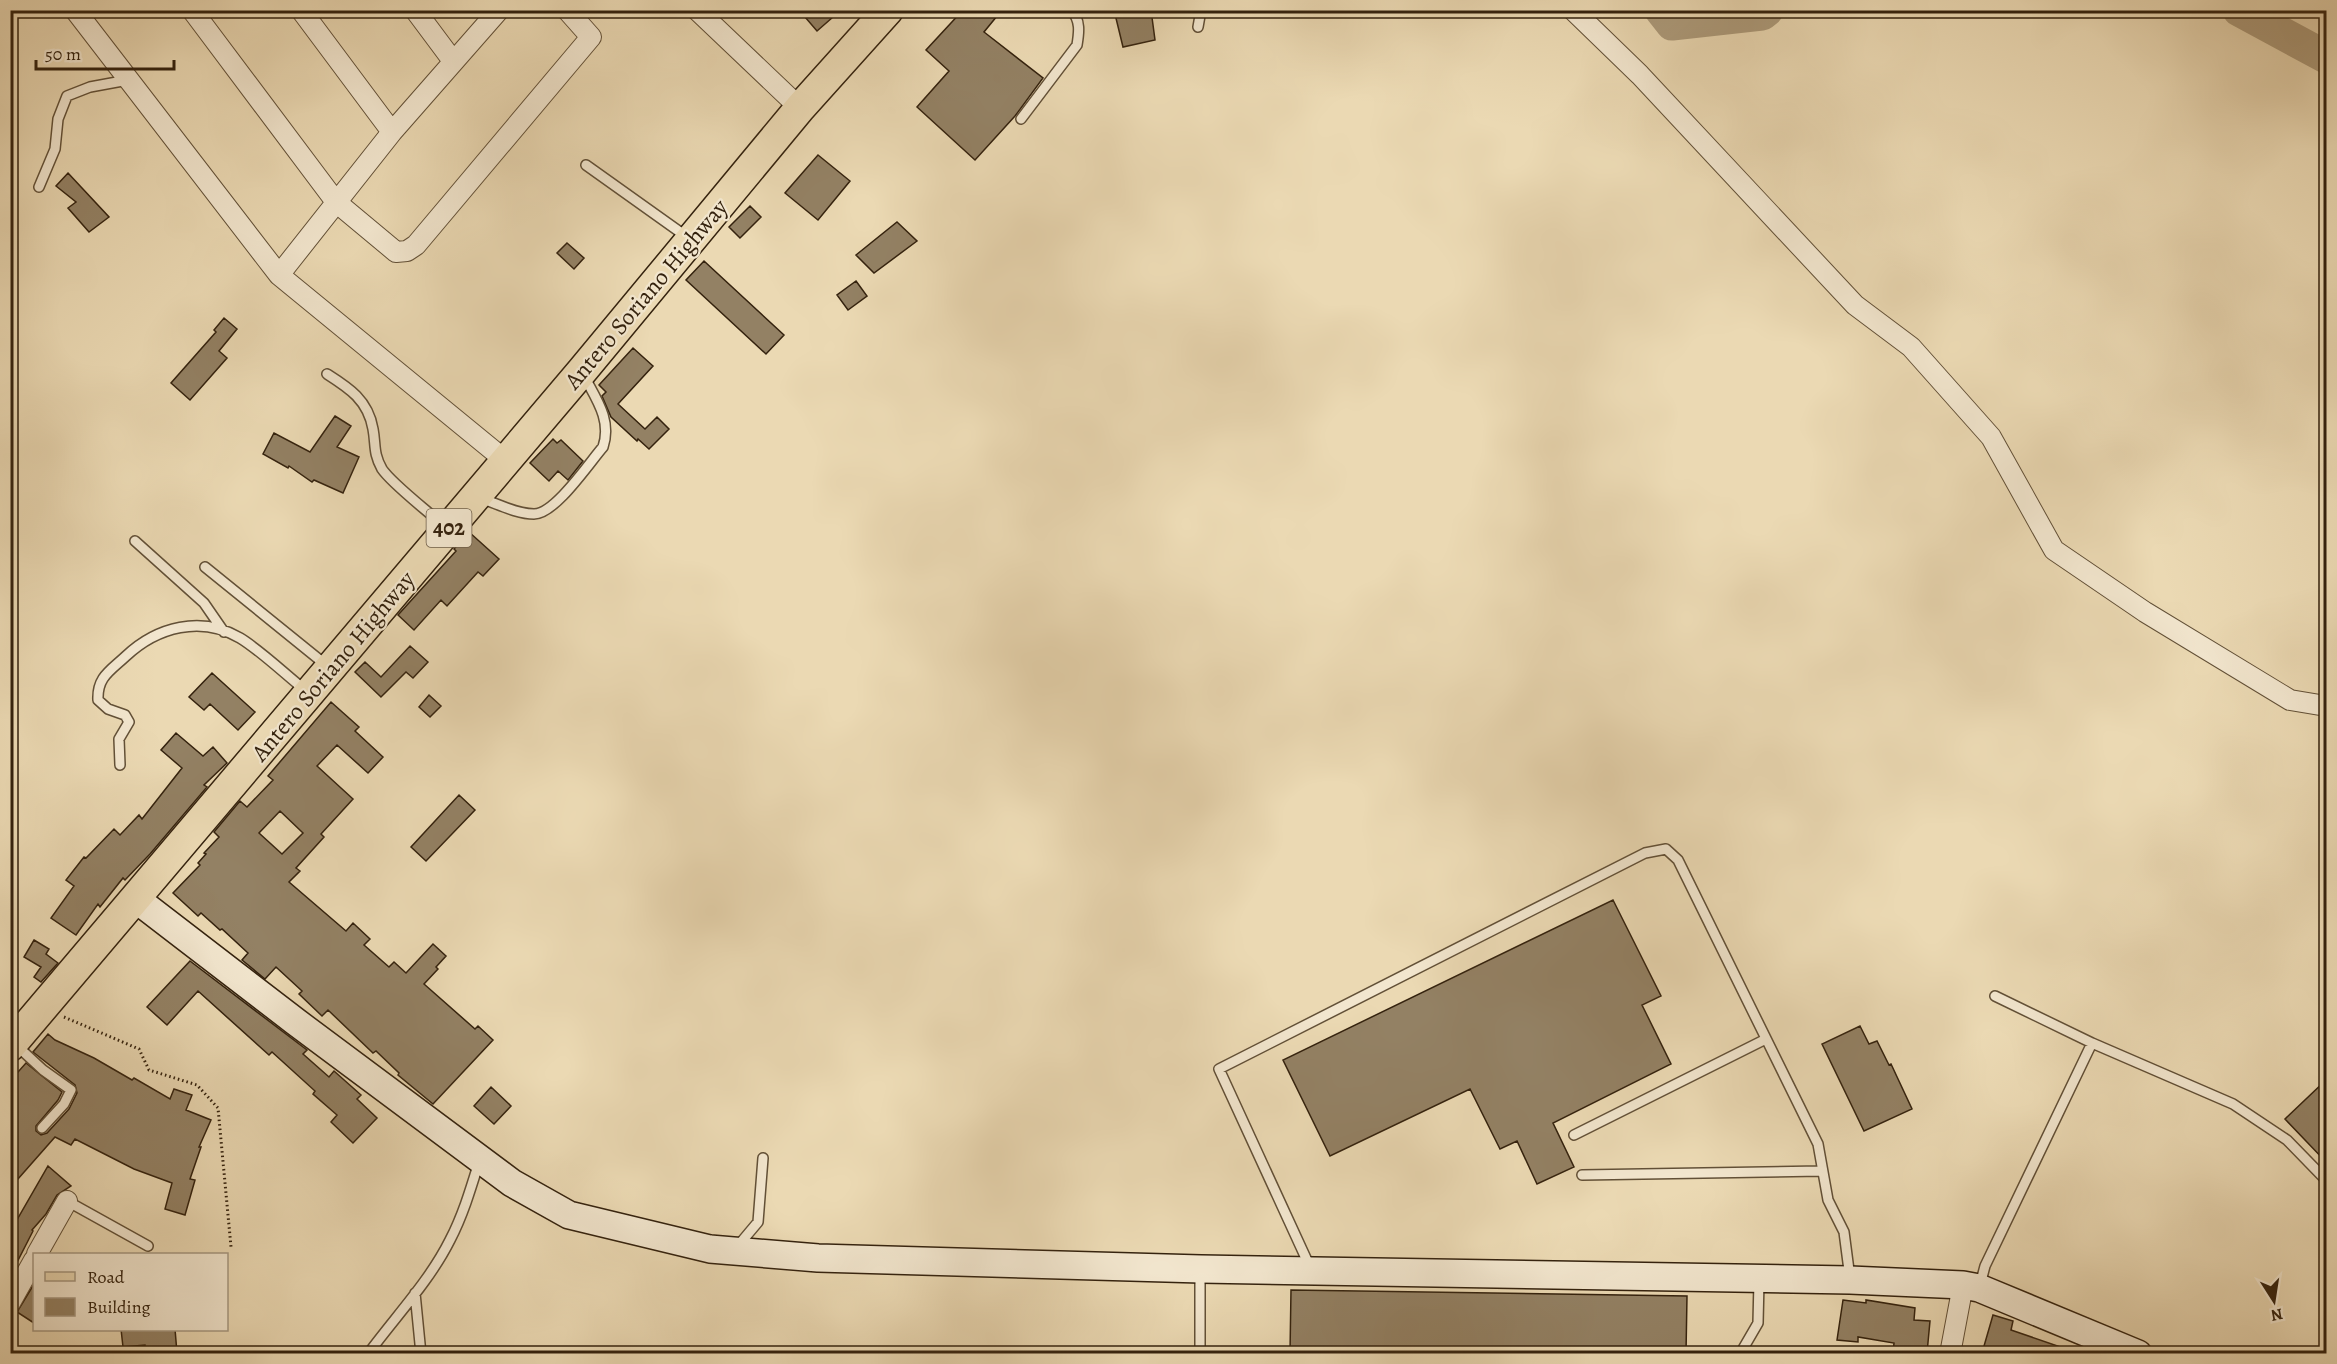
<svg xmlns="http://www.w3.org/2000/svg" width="2337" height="1364" viewBox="0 0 2337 1364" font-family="Alegreya,serif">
  <rect width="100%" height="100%" fill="#ebd9b3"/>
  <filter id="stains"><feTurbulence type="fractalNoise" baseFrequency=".00333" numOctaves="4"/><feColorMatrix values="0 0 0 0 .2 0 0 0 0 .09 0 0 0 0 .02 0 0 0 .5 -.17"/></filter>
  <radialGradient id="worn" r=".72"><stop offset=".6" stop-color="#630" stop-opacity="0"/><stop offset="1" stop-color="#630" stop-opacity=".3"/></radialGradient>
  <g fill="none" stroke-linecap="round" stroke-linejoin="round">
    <path stroke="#ad9b7b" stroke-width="33" d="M1661,10L1672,24L1762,14L1767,10
      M2239,10L2326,57"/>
  </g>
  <path fill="#938164" stroke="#34220e" stroke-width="1.5" fill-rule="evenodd" d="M799,10H841L817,31Z
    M963,10H1002L984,32L1043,78L1015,116L975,160L917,107L949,71L926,50Z
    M1114,10H1151L1155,40L1123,47Z
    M818,155L850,181L818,220L785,193Z
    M68,173L109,217L89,232L68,208L76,202L56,186Z
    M750,206L761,217L740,238L729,227Z
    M897,222L917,241L874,273L856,255Z
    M567,243L584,258L574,269L557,253Z
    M704,261L784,335L766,354L686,280Z
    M856,281L867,296L848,310L837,295Z
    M224,318L237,329L219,351L227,358L190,400L171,383L216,332L214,330Z
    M633,348L653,366L618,404L645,429L657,417L669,429L649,449L638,439L637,441L611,417L602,396L606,392L599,385Z
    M335,416L351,426L337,447L359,457L343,493L314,480L312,482L289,466L288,468L263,454L274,433L310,452Z
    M553,439L557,443L561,440L583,461L568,480L558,471L549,481L530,463Z
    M469,532L499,559L483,576L478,572L447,606L441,600L414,630L398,615L456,551L454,549Z
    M410,646L428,662L413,678L406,672L381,697L355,672L365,662L381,677Z
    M212,673L255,712L238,730L210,704L204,710L189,697Z
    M429,695L441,706L430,717L419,707Z
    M331,702L359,727L355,731L383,757L368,773L337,745L317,766L353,799L321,834L324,837L296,868L300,871L289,882L346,931L353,923L370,939L364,945L389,967L394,962L406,973L433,944L446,956L436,967L438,969L424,984L475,1029L478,1026L493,1040L433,1104L398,1075L399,1073L376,1051L373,1053L328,1010L322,1016L299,994L302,991L276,967L265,979L242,960L248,953L222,929L220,930L201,913L198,916L173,893L200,865L198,863L206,854L204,853L219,837L214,832L240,801L247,807L273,780L268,776ZM280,811L303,833L282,854L259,833Z
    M176,733L203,756L213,747L227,763L204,785L207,787L150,854L125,880L123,878L100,907L98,904L76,935L51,918L74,886L66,880L84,857L86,858L114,829L120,835L139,815L142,819L182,768L161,750Z
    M459,795L475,810L426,861L411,847Z
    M1613,900L1661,996L1642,1005L1671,1064L1553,1123L1574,1167L1537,1184L1517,1141L1500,1149L1470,1089L1330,1156L1283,1060Z
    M34,940L49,949L46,954L58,963L41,982L34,977L41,967L24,957Z
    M190,961L307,1050L303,1054L329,1077L334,1071L361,1095L357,1099L377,1118L353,1143L331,1122L337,1115L313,1094L315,1091L272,1052L269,1055L198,991L167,1025L147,1007Z
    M1860,1026L1869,1044L1877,1041L1889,1065L1891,1064L1912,1109L1864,1131L1822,1044Z
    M48,1034L55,1040L94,1058L132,1080L134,1078L170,1099L174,1089L192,1095L186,1110L211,1120L199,1147H201L190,1179L195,1180L185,1215L165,1209L172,1183L134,1169L75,1139L71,1145L55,1137L10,1188V1081L26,1063L62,1092L58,1100L36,1126V1131L41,1135L47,1133L69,1109L77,1093L75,1085L33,1052Z
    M2326,1080V1162L2285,1119Z
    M491,1087L511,1106L494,1124L474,1106Z
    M48,1166L71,1186L57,1195L46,1214L32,1230L33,1231L10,1276V1232Z
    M34,1284V1323L17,1312Z
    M1291,1290L1687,1296L1686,1353H1290Z
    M1843,1300L1866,1303V1300L1915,1308L1914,1320L1930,1321L1927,1353H1893L1894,1343L1858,1337V1342L1837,1340Z
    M1993,1315L2013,1321L2011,1330L2072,1351L2071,1353H1982Z
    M121,1329H175L177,1353H146L145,1345L123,1347Z"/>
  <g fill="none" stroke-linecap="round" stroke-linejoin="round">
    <g stroke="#625037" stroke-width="12">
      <path id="lane" d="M1198,27L1201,10
        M1021,119L1077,45C1079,33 1081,20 1071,10
        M586,165L687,237
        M39,187L55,149L58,119L67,96L90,87L128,80
        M327,374C349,388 368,400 373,429C376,445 373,453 382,469C392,484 429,512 444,526
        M480,498C496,503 516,514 534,514C555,514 589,463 603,447C612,420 596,399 584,376
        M135,541L204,603L224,632
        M205,567L326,665
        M120,765L119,739L129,722L125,715L108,709L98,700C97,677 110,671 126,656C157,627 201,615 240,638C260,650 286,675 305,690
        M1995,996L2092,1043L2233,1104L2287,1140L2326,1180
        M15,1044L43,1070L71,1090L64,1104L42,1128
        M1574,1135L1766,1039
        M1582,1175L1821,1171
        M67,1201L148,1246
        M737,1247L758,1222L763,1158
        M1310,1267L1219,1069L1645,853L1666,849L1678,860L1818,1144L1828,1200L1844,1232L1850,1278
        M1980,1285L1985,1266L2092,1043
        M415,1293L421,1354
        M368,1354C395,1317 429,1282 450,1240C463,1215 471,1188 479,1162
        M1200,1354V1271
        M1740,1354L1758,1323L1759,1281"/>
    </g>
    <g stroke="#625037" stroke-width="22">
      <path id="street" d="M75,10L279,275L506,461
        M192,10L336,202L396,252L407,251L416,245L591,37L567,10
        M301,10L392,132
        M415,10L453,61
        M697,10L800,108
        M1573,10L1640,75L1855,305L1911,347L1991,437L2054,550L2145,612L2290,700L2326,706
        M279,275L392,132L499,10
        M37,1254L67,1201
        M10,1303L34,1260
        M1950,1354L1963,1285"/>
    </g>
    <g stroke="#34220e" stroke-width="30">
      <path id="secondary" d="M136,899L296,1022L512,1183L569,1215L710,1249L818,1258L1201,1269L1850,1280L1963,1285L1979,1288L2138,1354"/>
    </g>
    <g stroke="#34220e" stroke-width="33">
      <path id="primary" d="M10,1046L582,371L800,108L888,10"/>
    </g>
    <path stroke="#34220e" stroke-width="3" stroke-dasharray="1.5 3" stroke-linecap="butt" d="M64,1017L139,1049L149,1070L197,1085L218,1108L231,1247"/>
    <use href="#lane" stroke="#f2e6ce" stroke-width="9"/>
    <use href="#street" stroke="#f2e6ce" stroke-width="20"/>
    <use href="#secondary" stroke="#f2e6ce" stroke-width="27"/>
    <use href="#primary" stroke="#ebd9b3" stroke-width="30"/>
  </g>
  <g text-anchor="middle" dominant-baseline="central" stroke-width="4.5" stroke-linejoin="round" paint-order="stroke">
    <rect fill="#f2e6ce" stroke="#6d5d48" stroke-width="1.5" x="426.5" y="509" width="45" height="38" rx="4.5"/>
    <g font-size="22" font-weight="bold" fill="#34220e">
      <text x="449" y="528">402</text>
    </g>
    <g font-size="24" fill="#34220e" stroke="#f2e6ce">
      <text transform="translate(646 294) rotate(-50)">Antero Soriano Highway</text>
      <text transform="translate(333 666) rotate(-50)">Antero Soriano Highway</text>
    </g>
  </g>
  <rect width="2337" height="1364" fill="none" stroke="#ebd9b3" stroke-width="36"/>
  <rect x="12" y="12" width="2313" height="1340" fill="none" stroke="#34220e" stroke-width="3"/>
  <rect x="18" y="18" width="2301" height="1328" fill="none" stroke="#34220e" stroke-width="1.5"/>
  <rect x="33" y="1253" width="195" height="78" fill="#f2e6ce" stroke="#a69881" stroke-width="1.5"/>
  <rect x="45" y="1272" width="30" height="9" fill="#ebd9b3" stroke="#a69881" stroke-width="1.5"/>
  <text x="87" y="1283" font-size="18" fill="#34220e">Road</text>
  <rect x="45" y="1298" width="30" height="18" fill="#938164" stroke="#a69881" stroke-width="1.5"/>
  <text x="87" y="1313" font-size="18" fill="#34220e">Building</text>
  <g transform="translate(2274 1301) rotate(168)" stroke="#f2e6ce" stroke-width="4.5" paint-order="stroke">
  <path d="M0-4.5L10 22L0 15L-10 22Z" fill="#34220e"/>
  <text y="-9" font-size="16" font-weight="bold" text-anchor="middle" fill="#34220e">N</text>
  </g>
  <path d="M36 60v9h138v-9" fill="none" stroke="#34220e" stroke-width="3"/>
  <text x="45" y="60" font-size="18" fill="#34220e" stroke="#f2e6ce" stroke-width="4.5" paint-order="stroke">50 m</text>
  <rect width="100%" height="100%" filter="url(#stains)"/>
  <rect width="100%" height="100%" fill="url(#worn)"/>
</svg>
